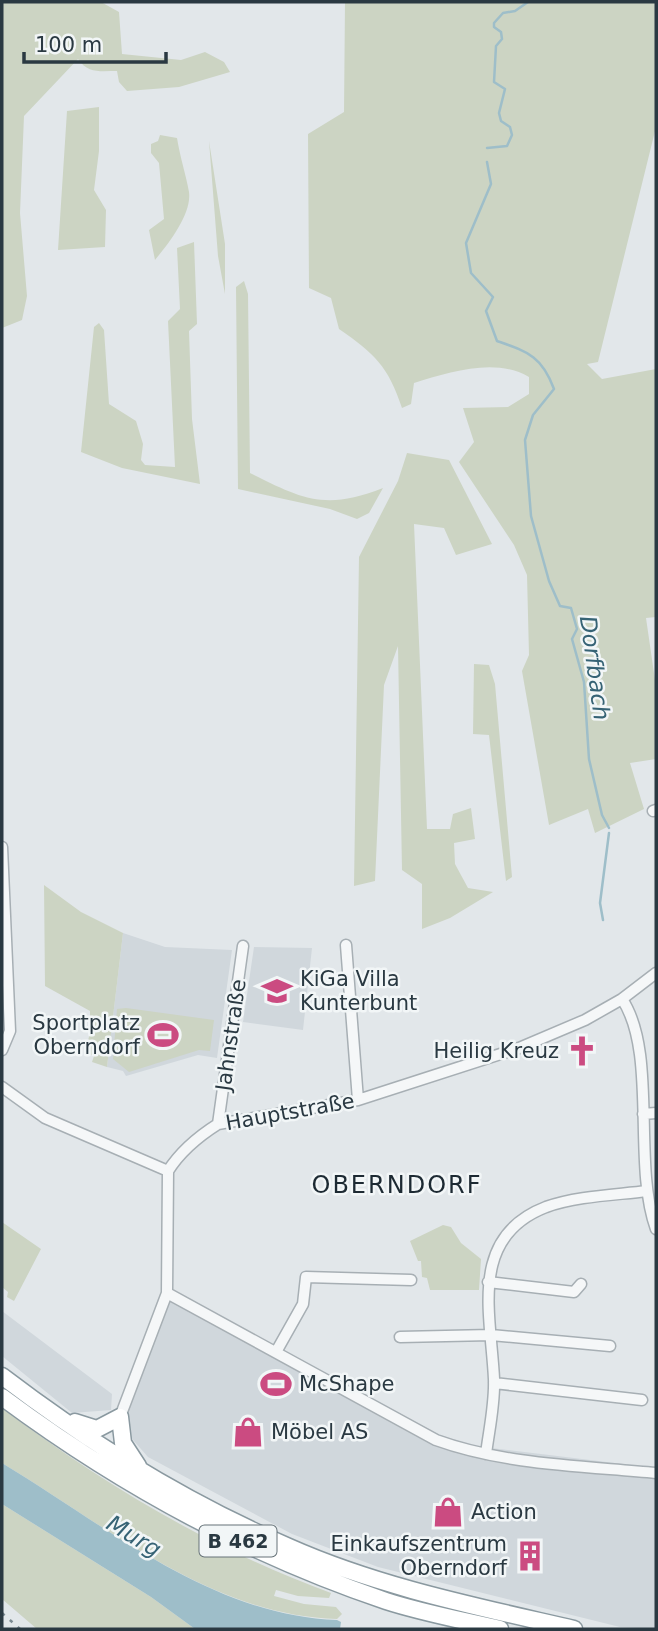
<svg xmlns="http://www.w3.org/2000/svg" width="658" height="1631" viewBox="0 0 658 1631" font-family="'DejaVu Sans',sans-serif">
  <rect width="100%" height="100%" fill="#e2e7ea"/>
  <path fill="#d0d7dc" d="M123,933L165,947L232,950L217,1058L198,1055L126,1076L123,1071L107,1067Z
    M254,947L312,948L303,1030L243,1022Z
    M172,1291L440,1435L474,1446L656,1468V1629L620,1627L378,1567L292,1534L148,1457L126,1432L130,1389Z
    M2,1311L112,1394L111,1410L72,1413L2,1356Z"/>
  <path fill="#ccd4c3" d="M2,2H101L119,12L122,54L181,60L205,52L224,62L230,72L179,87L127,91L119,82L117,71C101,71 88,74 78,59L24,116L20,213L27,296L22,320L2,328Z
    M345,2H656V127L598,362L587,364L602,379L656,369V617L646,618L656,687V759L630,763L644,809L595,833L588,809L549,825L522,671L529,655L527,575L514,545L459,462L474,442L463,408L508,407L529,394V377C496,357 449,372 414,383L411,404L402,408C388,366 375,354 339,329L331,298L309,288L308,134L344,112Z
    M99,107V151L94,190L106,210L105,247L58,250L67,111Z
    M160,135L177,138C180,157 186,175 189,192C192,214 168,244 155,260L149,230L164,219L159,163L151,153V144L158,141Z
    M209,141L225,244V294L218,256Z
    M194,242L197,324L189,331L192,419L200,484L122,468L81,452L94,327L99,323L104,330L109,404L136,421L143,444L141,460L145,465L175,467L168,321L180,309L177,248Z
    M244,281L248,294L250,473C302,499 325,511 383,488L369,513L357,519L330,509L238,489L236,287Z
    M407,453L449,460L492,544L456,555L444,528L414,524L427,829H450L453,814L471,808L475,839L454,843L455,864L468,888L493,892L450,918L422,929V884L402,870L398,646L384,685L375,881L354,886L359,557L398,481Z
    M474,664L489,665L495,684L512,877L506,881L489,735L473,734Z
    M44,885L81,912L123,933L107,1067L92,1062L94,1056L85,1052L90,1033V1011L45,986Z
    M126,1008L214,1020L210,1051L199,1050L129,1072L113,1059L117,1009Z
    M2,1222L41,1249L14,1301L7,1297L8,1292L2,1287Z
    M443,1225L451,1227L461,1243L481,1259L479,1290H430L427,1278L422,1277L421,1261H418L410,1241Z
    M2,1408C103,1484 211,1549 331,1593L329,1598L298,1596L276,1590L274,1596L304,1604L336,1607L342,1614L337,1619C212,1616 105,1525 2,1463Z
    M2,1504L151,1597L195,1629H37L2,1599Z"/>
  <path fill="#9ebec9" d="M2,1463C105,1525 212,1616 337,1620L341,1622L340,1629H195L151,1597L2,1504Z"/>
  <g fill="none" stroke-linecap="round" stroke-linejoin="round">
    <path stroke="#9ebec9" stroke-width="2.5" d="M487,148L507,146L512,135L510,127L501,121L499,113L505,89L494,82L496,46L502,39L501,32L494,27V23L503,13L515,11L528,2
      M487,162L491,184L466,243L471,273L493,297L486,311L497,341C528,352 542,356 554,389L533,415L525,440L531,516L549,581L560,606L571,608L577,629L572,639L584,682L589,759L602,815L609,828
      M603,920L600,903L609,833"/>
    <g stroke="#a7afb4" stroke-width="13">
      <path id="minor" d="M653,811L656,810
        M2,847L10,1031L2,1050
        M346,945L358,1100
        M622,999C658,1053 632,1163 656,1229
        M2,1087L45,1118L168,1171
        M643,1114L656,1113
        M218,1124L243,946
        M488,1282L574,1292L581,1284
        M167,1293L436,1440C505,1465 584,1466 656,1473
        M400,1337L491,1335L610,1346
        M276,1352L303,1304L306,1277L411,1280
        M494,1383L642,1400
        M120,1417L167,1293L168,1171C180,1152 199,1136 218,1124L358,1100L519,1048L585,1020L622,999L656,973
        M486,1454C489,1430 495,1404 494,1379C491,1314 468,1237 546,1207C577,1196 615,1195 647,1191"/>
    </g>
    <g stroke="#8a99a0" stroke-width="19">
      <path id="trunk" d="M2,1376C91,1444 185,1502 289,1547C379,1587 479,1607 574,1629
        M2,1397C119,1484 247,1554 386,1601C423,1613 462,1620 500,1629
        M75,1422L97,1429L120,1417L123,1443L138,1466"/>
    </g>
    <use href="#minor" stroke="#f5f7f8" stroke-width="10"/>
    <use href="#trunk" stroke="#fff" stroke-width="16"/>
    <path stroke="#7c8b93" stroke-width="2.5" stroke-dasharray="3.5 7" stroke-linecap="butt" d="M2,1613L20,1629"/>
  </g>
  <defs>
    <g id="school-bare" transform="scale(2.415)"><path d="M0-5L7-2L0 1L-7-2ZM-4 1L0 2.5L4 1V4Q0 6-4 4Z" fill="#cb4b81" stroke="#f2f6f7" stroke-width="2.5" paint-order="stroke"/></g>
    <g id="stadium-bare" transform="scale(2.415)"><path d="M0-5a6.5 5 0 1 0 0 10a6.5 5 0 1 0 0-10ZM-3.5-1.8h7v3.6h-7Z" fill="#cb4b81" stroke="#f2f6f7" stroke-width="2.5" paint-order="stroke"/></g>
    <g id="church-bare" transform="scale(2.415)"><path d="M-1.2-6h2.4v3.5h3.3v2.4h-3.3V6h-2.4V-.1h-3.3v-2.4h3.3Z" fill="#cb4b81" stroke="#f2f6f7" stroke-width="2.5" paint-order="stroke"/></g>
    <g id="shop-bare" transform="scale(2.415)"><path d="M-5-2.5h2.3a2.7 3.5 0 0 1 5.4 0H5L5.5 6h-11ZM-1.5-2.5h3a1.5 2.3 0 0 0-3 0Z" fill="#cb4b81" stroke="#f2f6f7" stroke-width="2.5" paint-order="stroke"/></g>
    <g id="building-bare" transform="scale(2.415)"><path d="M-4-6H4V6H1V3H-1V6H-4ZM-2.5-4.3h1.7v1.8h-1.7ZM.8-4.3h1.7v1.8H.8ZM-2.5-1h1.7V.8h-1.7ZM.8-1h1.7V.8H.8Z" fill="#cb4b81" stroke="#f2f6f7" stroke-width="2.5" paint-order="stroke"/></g>
  </defs>
  <g fill-rule="evenodd">
    <use href="#school-bare" x="277" y="991"/>
    <use href="#stadium-bare" x="163" y="1035"/>
    <use href="#church-bare" x="582" y="1051"/>
    <use href="#stadium-bare" x="276" y="1384"/>
    <use href="#shop-bare" x="248" y="1432"/>
    <use href="#shop-bare" x="448" y="1512"/>
    <use href="#building-bare" x="530" y="1556"/>
  </g>
  <g text-anchor="middle" dominant-baseline="central" stroke-width="5" stroke-linejoin="round" paint-order="stroke">
    <rect fill="#f2f6f7" stroke="#667278" stroke-width="2" x="199.5" y="1525.5" width="77" height="31" rx="5"/>
    <g font-size="19" font-weight="bold" fill="#2a3942">
      <text x="238" y="1541">B 462</text>
    </g>
    <g font-size="21" fill="#2a3942" stroke="#f2f6f7" text-anchor="start">
      <text x="300" y="979">KiGa Villa<tspan x="300" dy="24">Kunterbunt</tspan></text>
      <text x="140" y="1023" text-anchor="end">Sportplatz<tspan x="140" dy="24">Oberndorf</tspan></text>
      <text x="559" y="1051" text-anchor="end">Heilig Kreuz</text>
      <text x="299" y="1384">McShape</text>
      <text x="271" y="1432">Möbel AS</text>
      <text x="471" y="1512">Action</text>
      <text x="507" y="1544" text-anchor="end">Einkaufszentrum<tspan x="507" dy="24">Oberndorf</tspan></text>
    </g>
    <g font-size="21" fill="#2a3942" stroke="#f2f6f7">
      <text transform="translate(231 1035) rotate(-82)">Jahnstraße</text>
      <text transform="translate(290 1112) rotate(-10)">Hauptstraße</text>
    </g>
    <g font-size="23" font-style="italic" fill="#366375" stroke="#f2f6f7">
      <text transform="translate(595 668) rotate(82)">Dorfbach</text>
      <text transform="translate(134 1536) rotate(31)">Murg</text>
    </g>
    <g font-size="24" letter-spacing="2" fill="#1d2a33" stroke="#f2f6f7">
      <text x="397" y="1185">OBERNDORF</text>
    </g>
  </g>
  <rect width="658" height="1631" fill="none" stroke="#2a3942" stroke-width="7"/>
  <path d="M24 52v10h142v-10" fill="none" stroke="#2a3942" stroke-width="3.5"/>
  <text x="35" y="52" font-size="21" fill="#2a3942" stroke="#f2f6f7" stroke-width="5" paint-order="stroke">100 m</text>
</svg>
